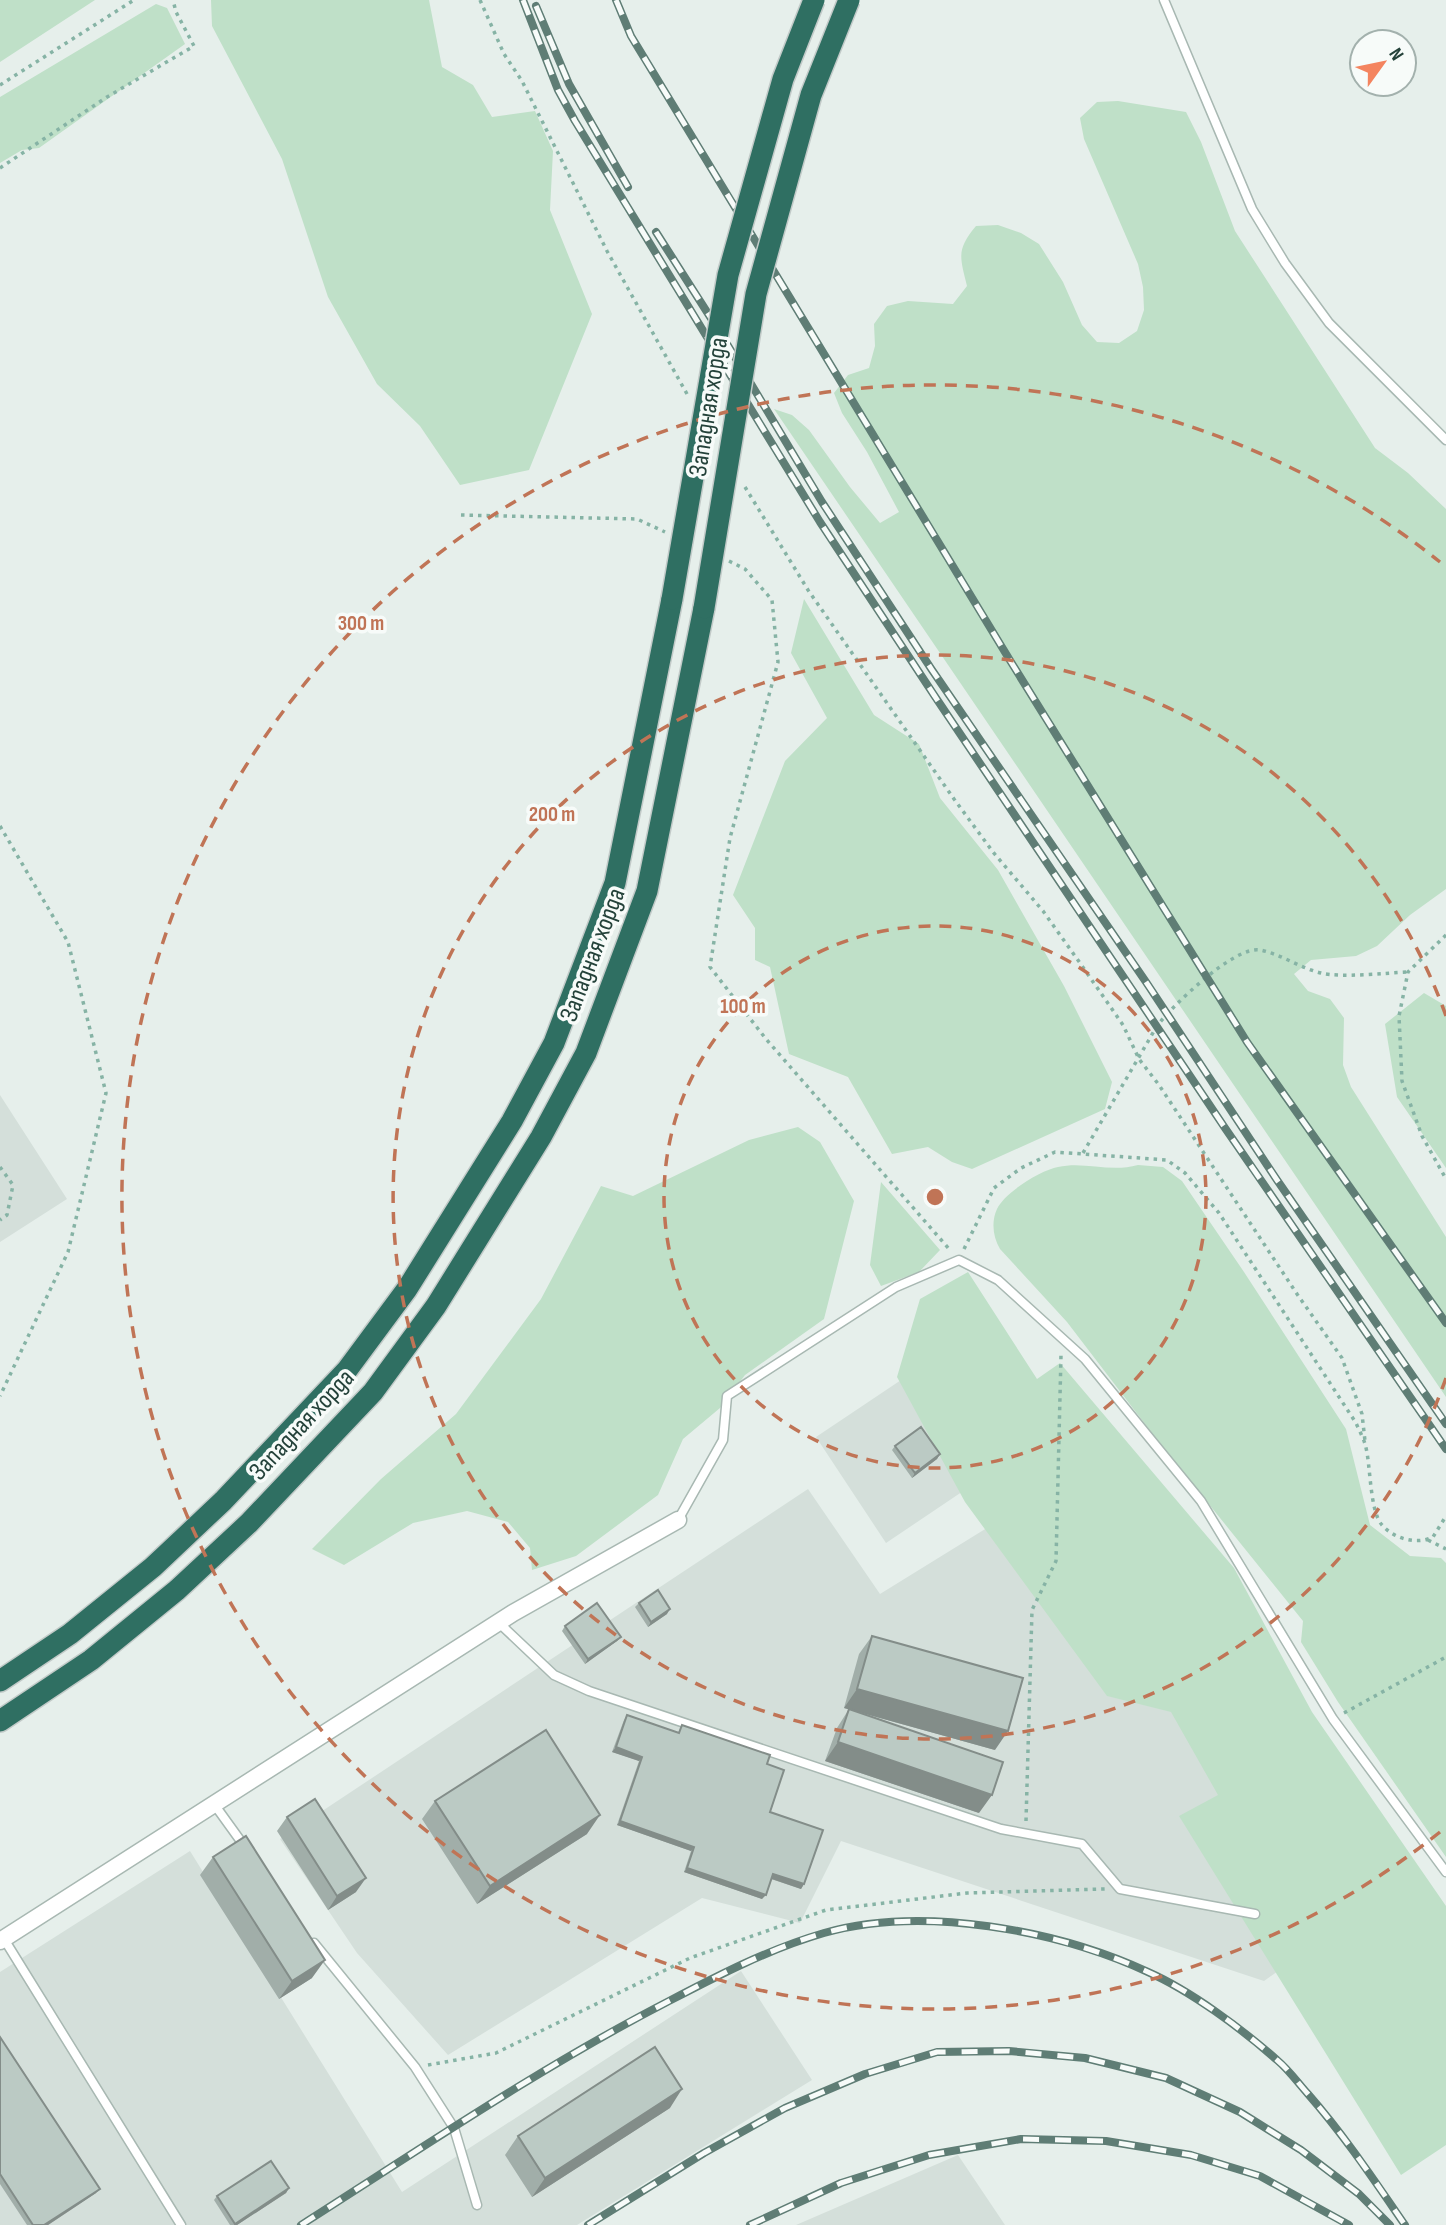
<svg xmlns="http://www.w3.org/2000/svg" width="1446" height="2225" viewBox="0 0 1446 2225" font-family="'Sofia Sans Condensed',sans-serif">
  <rect width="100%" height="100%" fill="#e6efeb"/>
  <path fill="#d4dfda" d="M0,1095L67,1199L0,1242Z
    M916,1370L987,1475L886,1543L816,1437Z
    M1071,1476L1319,1942L1264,1981L841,1841L800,1923L702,1898L448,2055L357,1953L280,1839L808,1489L880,1594Z
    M190,1851L402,2192L741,1971L812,2080L577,2225H0V1972Z
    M958,2155L1005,2225H796Z"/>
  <path fill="#bfe0c8" d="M0,0H95L0,62Z
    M211,0H429L442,67L473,85L492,117L535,111L553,151L550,210L592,314L529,470L460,485L420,426L377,384L328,297L282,159L212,26Z
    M156,4L167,8L185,44L39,148L22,150L0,163V97Z
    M1118,101L1186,112L1201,142L1235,231L1375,448L1408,473L1446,509V889L1410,915L1377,946L1356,956L1311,960L1294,974L1308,991L1330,999L1344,1018L1343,1065L1351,1087L1446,1237V1397L774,409L792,415L809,430L850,487L880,523L899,512L867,452L842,413L834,393L848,375L869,368L875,346L874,324L887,306L908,301L953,304L967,286C960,257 956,250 976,226L998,225L1021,233L1039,244L1063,282L1082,325L1097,342L1119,343L1137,331L1144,310L1143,287L1138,264L1084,139L1080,118L1097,102Z
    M804,599L874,715L919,744L940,798L998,870L1064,986L1112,1082L1105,1109L972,1169L952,1162L928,1147L892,1154L848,1077L789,1054L770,967L755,960V928L733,895L785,761L827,718L791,653Z
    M1424,993L1446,1006V1168L1397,1097L1385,1024Z
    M798,1127L820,1142L854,1201L824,1319L745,1375L720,1408L683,1439L658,1495L576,1556L532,1570L530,1548L508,1522L467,1511L413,1523L344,1565L312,1549L381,1479L456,1414L541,1299L601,1186L633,1196L749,1140Z
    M1138,1165L1163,1167L1182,1181L1244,1272L1346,1429L1370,1525L1410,1556L1441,1558L1446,1563V1857L1338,1702L1301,1642L1303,1621L1158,1441L1067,1322L1000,1249C993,1237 991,1222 997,1209C1004,1193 1041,1170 1058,1167C1085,1161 1110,1173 1138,1165Z
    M881,1182L940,1250L919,1272L881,1286L870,1265Z
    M968,1272L1037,1379L1060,1363L1234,1568L1312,1712L1446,1906V2145L1401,2175L1179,1816L1218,1795L1171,1712L1107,1696L965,1502L897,1377L920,1299Z"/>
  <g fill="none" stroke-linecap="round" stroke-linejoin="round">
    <g stroke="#a8b8b2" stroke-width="11">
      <path id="lane" d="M1164,0L1252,209L1285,263L1329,323L1446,440
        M678,1520L723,1440L727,1396L896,1287L959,1260L998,1280L1085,1359L1201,1501L1333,1719L1446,1872
        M498,1622L554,1675L589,1691L1001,1829L1082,1844L1120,1889L1255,1914
        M214,1804L245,1847
        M4,1939L181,2225
        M314,1943L415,2067L454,2128L477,2205"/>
    </g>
    <g stroke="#a8b8b2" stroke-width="19">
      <path id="street" d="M0,1941L513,1613L678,1520"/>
    </g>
    <g stroke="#c2cac8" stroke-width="24">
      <path id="highway" d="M0,1681L70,1634L153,1567L223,1501L347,1370L407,1289L512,1121L554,1043L615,883L672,599
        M0,1721L91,1660L177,1590L249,1523L373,1392L436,1306L541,1137L586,1053L647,891L704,608"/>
    </g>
    <path stroke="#86b3a5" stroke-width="3.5" stroke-dasharray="3.5 5" stroke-linecap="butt" d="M480,0L504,54L522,81L607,251L687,394
      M0,85L134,0
      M0,168L107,97L194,46L176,12L173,0
      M745,487L808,590L954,799L993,852L1043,911L1080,963L1123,1025L1139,1059L1159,1085L1297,1294L1342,1358L1362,1414L1365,1441
      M461,515L637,519L665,532
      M729,561L745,569L772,600L778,662L730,838L710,967L766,1039L950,1250
      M0,826L68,942L106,1093L68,1252L0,1396
      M1446,935L1408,972L1399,1016L1402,1081L1422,1136L1446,1179
      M1083,1153L1157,1026C1172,1006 1235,945 1260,950C1281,954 1300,968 1321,973C1340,978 1386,973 1408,972
      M0,1167L13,1185L7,1215L0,1220
      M964,1249L994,1188L1021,1168L1055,1152L1167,1160L1185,1173L1219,1213L1356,1423C1359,1430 1363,1437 1365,1444C1371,1463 1369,1510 1382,1525C1394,1539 1417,1545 1433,1537L1446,1516
      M1428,1540L1446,1549
      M1344,1713L1446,1657
      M1026,1821L1032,1610L1056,1561L1061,1355
      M428,2065L496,2053L690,1958L826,1910L967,1893L1105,1889"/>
    <use href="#lane" stroke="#fff" stroke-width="8"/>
    <use href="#street" stroke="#fff" stroke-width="16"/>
    <use href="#highway" stroke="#2f6f62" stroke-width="21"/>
    <g stroke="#5f7d75" stroke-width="8">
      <path id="rail" d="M523,0L558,90L575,121L820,522L934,695L1225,1128L1446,1449
        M616,0L631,36L1011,662L1247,1042L1446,1323
        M536,6L569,84L628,187
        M656,232L721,334L822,502L932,670L1146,982L1277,1180L1446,1424
        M301,2225C422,2148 541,2067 669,2001C719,1975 769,1949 824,1933C922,1905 1057,1930 1148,1972C1191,1991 1242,2029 1277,2060C1289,2070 1298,2083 1308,2094C1344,2135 1374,2180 1405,2225
        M588,2225L704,2153L785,2108L865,2074L937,2052L1009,2051L1085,2058L1166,2078L1240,2112L1301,2150L1359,2194L1390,2225
        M750,2225L841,2183L929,2155L1021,2139L1106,2141L1191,2155L1260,2176L1349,2225"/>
    </g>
    <use href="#rail" stroke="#f7fbf9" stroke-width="5" stroke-dasharray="16" stroke-linecap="butt"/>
    <g stroke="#c2cac8" stroke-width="24" stroke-linecap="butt">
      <path id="highway-bridge" d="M672,599L728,275L783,79L814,0
        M704,608L756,294L811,95L849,0"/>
    </g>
    <use href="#highway-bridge" stroke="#2f6f62" stroke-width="21"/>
  </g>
  <path fill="#a1aea9" d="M895,1446L940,1454L937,1459L912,1478L892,1450Z
    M639,1603L667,1614L648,1627L635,1607Z
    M565,1626L621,1637L617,1641L585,1664L562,1631Z
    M872,1636L995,1750L844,1708L859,1654Z
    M849,1709L979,1813L825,1761L837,1728Z
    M627,1715L678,1733L682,1725L767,1764L770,1812L804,1884L801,1889L771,1879L762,1899L684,1872L691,1851L617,1825L639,1761L612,1752L624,1720Z
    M435,1801L587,1834L477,1904L422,1819Z
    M287,1817L356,1892L328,1910L277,1831Z
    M213,1857L312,1978L279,1999L200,1875Z
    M0,2037L96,2193L48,2225H27L0,2184Z
    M670,2108L532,2197L505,2155L518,2136Z
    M289,2188L286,2193L237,2225H230L214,2200L217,2196Z"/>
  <path fill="#838d89" d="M940,1454L937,1459L912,1478L915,1473Z
    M670,1609L667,1614L648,1627L651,1622Z
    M621,1637L617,1641L585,1664L588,1659Z
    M857,1689L1008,1731L995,1750L844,1708Z
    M838,1742L992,1795L979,1813L825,1761Z
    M616,1747L642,1757L639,1761L612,1752Z
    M600,1815L587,1834L477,1904L490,1886Z
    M620,1821L694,1847L691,1851L617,1825Z
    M687,1868L766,1895L762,1899L684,1872Z
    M773,1874L804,1884L801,1889L769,1878Z
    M366,1878L356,1892L328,1910L337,1896Z
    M325,1960L312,1978L279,1999L292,1981Z
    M682,2089L670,2108L532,2197L545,2178Z
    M289,2188L286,2193L237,2225H234Z
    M100,2189L96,2193L48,2225H44Z"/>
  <path fill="#bbcac4" stroke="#838d89" stroke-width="2" d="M921,1427L940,1454L915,1473L895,1446Z
    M658,1590L670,1609L651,1622L639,1603Z
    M597,1603L621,1637L588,1659L565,1626Z
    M872,1636L1023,1678L1008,1731L857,1689Z
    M849,1709L1003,1762L992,1795L838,1742Z
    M627,1715L679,1733L682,1725L770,1755L767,1764L784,1770L770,1812L823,1830L804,1884L773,1874L766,1895L687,1868L694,1847L620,1821L642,1757L616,1747Z
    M546,1730L600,1815L490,1886L435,1801Z
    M315,1799L366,1878L337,1896L287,1817Z
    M246,1836L325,1960L292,1981L213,1857Z
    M0,2037L100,2189L44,2225H33L0,2174Z
    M655,2047L682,2089L545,2178L518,2136Z
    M271,2161L289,2188L235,2224L217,2196Z"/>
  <g fill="none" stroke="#c07456" stroke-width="3.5" stroke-dasharray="12 9">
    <circle cx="935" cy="1197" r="271"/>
    <path d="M1446 1378A542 542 0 1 1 1446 1016"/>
    <path d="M1440 1832A812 812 0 1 1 1440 562"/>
  </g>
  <g text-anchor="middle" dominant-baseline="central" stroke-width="7" stroke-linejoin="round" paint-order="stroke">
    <g font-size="26" fill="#24423a" stroke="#f7fbf9">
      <text transform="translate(709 407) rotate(-81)">Западная хорда</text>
      <text transform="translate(593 955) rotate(-69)">Западная хорда</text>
      <text transform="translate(302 1425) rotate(-47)">Западная хорда</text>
    </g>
  </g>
  <circle cx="935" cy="1197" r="10" fill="#c07456" stroke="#f7fbf9" stroke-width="3.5"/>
  <g font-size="21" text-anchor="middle" font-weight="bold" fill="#c07456" stroke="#f7fbf9" stroke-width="7" stroke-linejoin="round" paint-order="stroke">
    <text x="361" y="630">300 m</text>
    <text x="552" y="821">200 m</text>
    <text x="743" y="1013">100 m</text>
  </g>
  <g transform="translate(1383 63) rotate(57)"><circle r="33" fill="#f7fbf9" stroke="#a3b1ad" stroke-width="2"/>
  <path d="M0-5L12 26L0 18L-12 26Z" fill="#f4845f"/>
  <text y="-10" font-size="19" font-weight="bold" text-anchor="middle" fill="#24423a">N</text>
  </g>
</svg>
